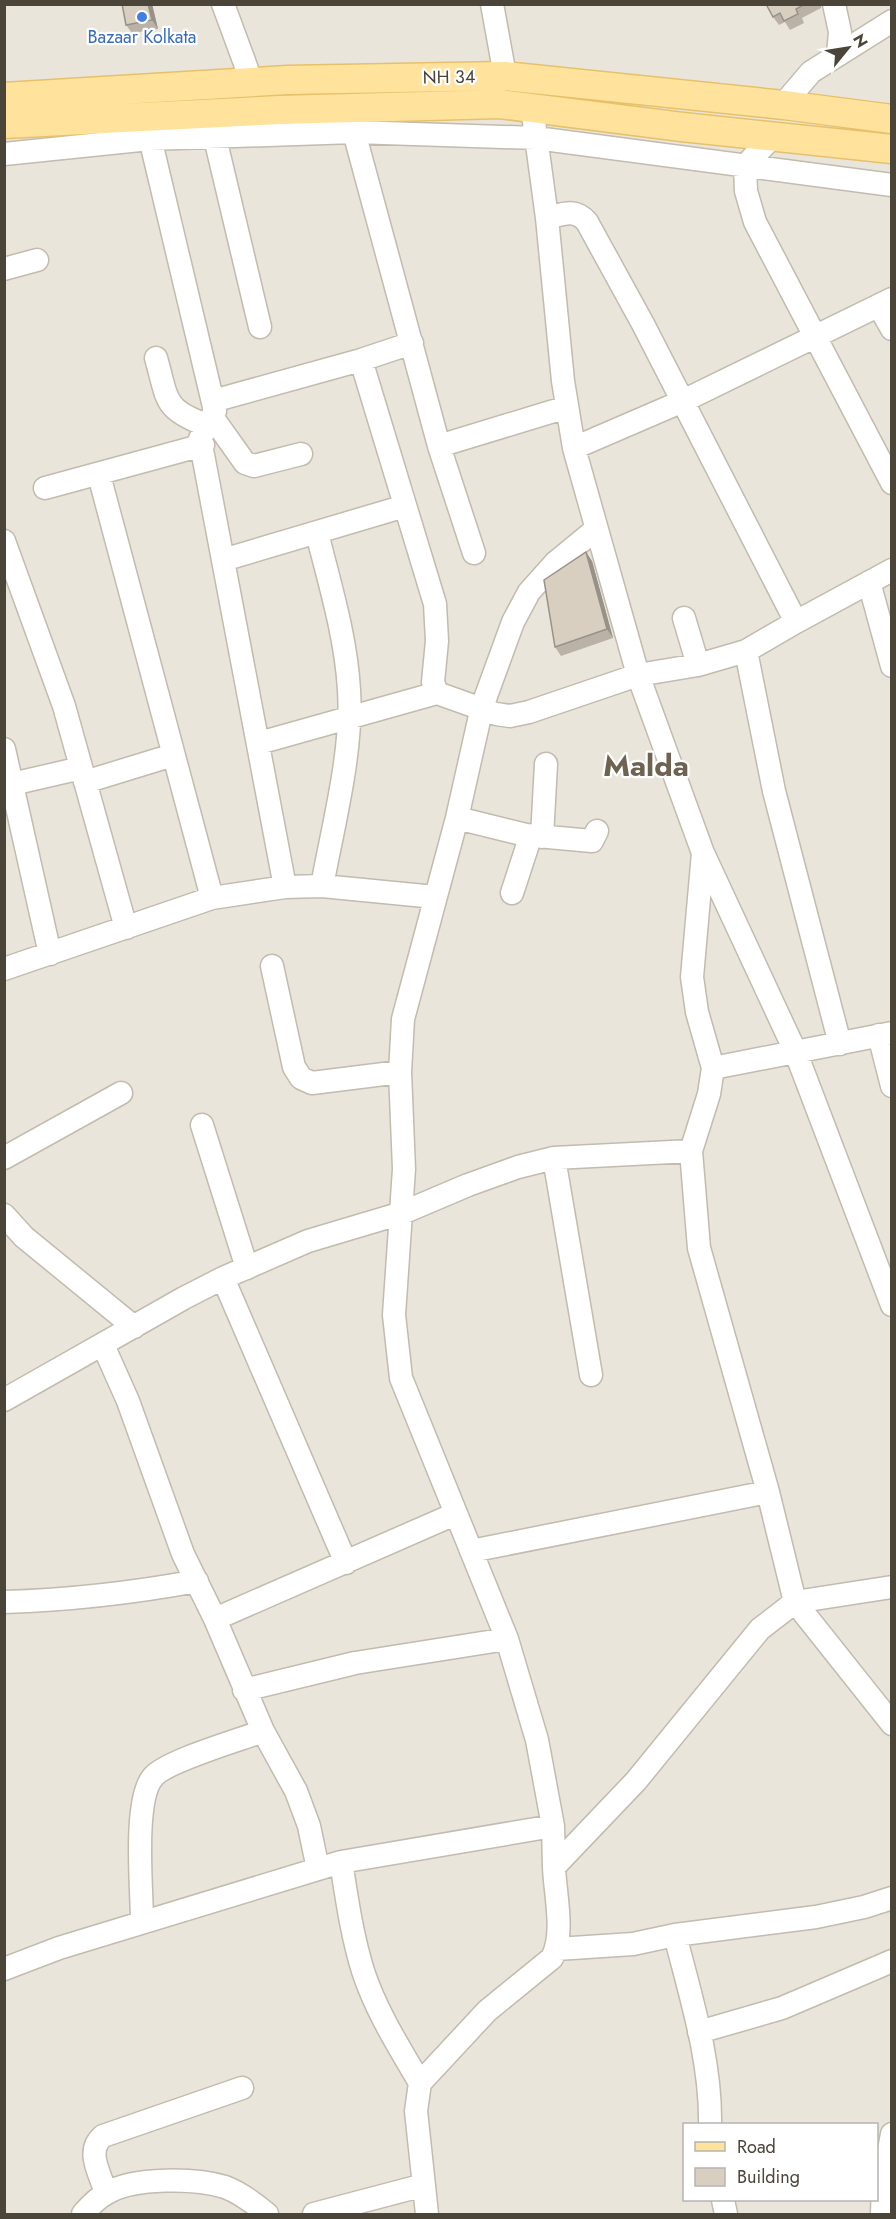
<svg xmlns="http://www.w3.org/2000/svg" width="896" height="2219" viewBox="0 0 896 2219" font-family="Jost,sans-serif">
  <rect width="100%" height="100%" fill="#f6f3ec"/>
  <path fill="#eae5da" fill-rule="evenodd" d="M5,5H891V2214H5ZM684,2124H876V2200H684Z"/>
  <g fill="none" stroke-linecap="round" stroke-linejoin="round">
    <g stroke="#c2bbae" stroke-width="25">
      <path id="minor" d="M223,4L247,69
        M492,4L504,70
        M838,55L892,21
        M788,99L811,72L838,55L840,32L834,4
        M532,107L547,218L563,381L574,448L638,675L703,853L796,1053L892,1305
        M145,117L215,411L200,439L285,887L322,886L435,897
        M354,132L439,446L474,553
        M773,136L745,166L746,191L755,222L892,483
        M215,138L260,327
        M4,154L150,139L354,132L536,138L892,185
        M547,218C563,214 575,208 587,222L643,324L796,622L892,570
        M4,269L37,260
        M879,306L892,329
        M156,358C168,400 163,409 206,425
        M361,360L435,604L437,641L433,682L437,693L496,714L510,716L529,712L638,675L698,665L746,651L796,622
        M213,401L361,360L412,343
        M213,418L245,463L254,466L301,454
        M439,446L567,407
        M574,448L683,401L892,299
        M99,475L212,898
        M45,488L203,445
        M317,533C330,585 346,637 349,690C353,751 333,826 322,886
        M4,541L64,706L126,928
        M223,560L405,506
        M869,582L892,666
        M684,618L698,665
        M746,651L774,791L840,1044
        M259,743L437,693
        M4,749L50,954
        M85,782L173,755
        M12,784L81,768
        M457,818L526,835L529,841L512,893
        M526,835L592,841L597,831
        M542,837L546,764
        M703,853L692,977L697,1012L713,1068
        M272,966L294,1067L301,1078L312,1083L400,1072
        M4,969L212,898L285,887
        M892,1033L713,1068L709,1094L691,1151L699,1248L768,1492L795,1602L892,1724
        M879,1035L892,1086
        M202,1125L247,1268
        M4,1158L121,1093
        M554,1158L591,1375
        M4,1215L24,1237L134,1327
        M223,1278L346,1563
        M103,1345L128,1401L183,1554L215,1619L263,1731L296,1791L309,1826L318,1869
        M4,1400L184,1298L223,1278L308,1241L402,1213L468,1185L518,1167L554,1158L691,1151
        M471,1551L768,1492
        M4,1602C70,1600 132,1593 197,1581
        M215,1619L455,1514
        M244,1690L355,1663L507,1639
        M341,1862C347,1899 352,1936 363,1971C376,2011 399,2047 420,2083
        M554,1867L553,1826L537,1740L507,1639L401,1378L394,1315L404,1169L400,1072L403,1019L457,818L482,707L513,622L529,592L555,563L595,530
        M142,1922C142,1890 133,1800 153,1777C166,1761 240,1740 263,1731
        M675,1935C691,1998 711,2060 710,2124
        M557,1949L633,1944L675,1935L816,1917L864,1907L892,1898
        M4,1969L59,1948L341,1862L553,1826
        M699,2032L782,2008L892,1961
        M106,2193C100,2173 85,2151 103,2136L242,2088
        M723,2200L726,2214
        M83,2214C89,2207 99,2197 107,2193C134,2177 196,2178 225,2187C241,2193 254,2203 267,2214
        M314,2214L424,2185
        M427,2214L416,2111L420,2083L487,2011L552,1958C565,1934 555,1894 554,1867L636,1781L760,1629L795,1602L892,1587
        M882,2214L883,2182L892,2134"/>
    </g>
    <g stroke="#e6c16a" stroke-width="31">
      <path id="major" d="M4,97L287,80L505,76L784,105L892,119
        M4,124L280,110L500,104L682,127L892,149"/>
    </g>
    <use href="#minor" stroke="#fff" stroke-width="22"/>
    <use href="#major" stroke="#ffe39c" stroke-width="28"/>
  </g>
  <path fill="#bab2a6" d="M152,4L158,29L132,33L126,25Z
    M766,4H822L821,8L802,18L804,23L790,30L785,22L779,25L773,17Z
    M592,561L613,638L561,656L555,647Z"/>
  <path fill="#979187" d="M148,4H152L158,29L152,20Z
    M586,552L592,561L613,638L607,629Z"/>
  <path fill="#d8cfc1" stroke="#979187" stroke-width="1.5" d="M122,4H148L152,20L126,25Z
    M766,4H805L796,9L798,14L784,21L780,13L773,17Z
    M586,552L607,629L555,647L544,580Z"/>
  <circle fill="#3f7fe0" stroke="#fff" stroke-width="2" cx="142" cy="17" r="6"/>
  <g text-anchor="middle" dominant-baseline="central" stroke-width="4.5" stroke-linejoin="round" paint-order="stroke">
    <g font-size="18" fill="#366cbe" stroke="#fff">
      <text x="142" y="37">Bazaar Kolkata</text>
    </g>
    <g font-size="18" fill="#4b4439" stroke="#fff">
      <text transform="translate(449 77) rotate(-1)">NH 34</text>
    </g>
    <g font-size="30" font-weight="bold" fill="#6e6250" stroke="#fff">
      <text x="646" y="765">Malda</text>
    </g>
  </g>
  <rect width="896" height="2219" fill="none" stroke="#4b4439" stroke-width="12"/>
  <rect x="683" y="2123" width="195" height="78" fill="#ffffff" stroke="#b7b4b0" stroke-width="1.5"/>
  <rect x="695" y="2142" width="30" height="9" fill="#ffe39c" stroke="#b7b4b0" stroke-width="1.5"/>
  <text x="737" y="2153" font-size="18" fill="#4b4439">Road</text>
  <rect x="695" y="2168" width="30" height="18" fill="#d8cfc1" stroke="#b7b4b0" stroke-width="1.5"/>
  <text x="737" y="2183" font-size="18" fill="#4b4439">Building</text>
  <g transform="translate(848 48) rotate(60)" stroke="#ffffff" stroke-width="4.5" paint-order="stroke">
  <path d="M0-4.5L10 22L0 15L-10 22Z" fill="#4b4439"/>
  <text y="-9" font-size="16" font-weight="bold" text-anchor="middle" fill="#4b4439">N</text>
  </g>
</svg>
